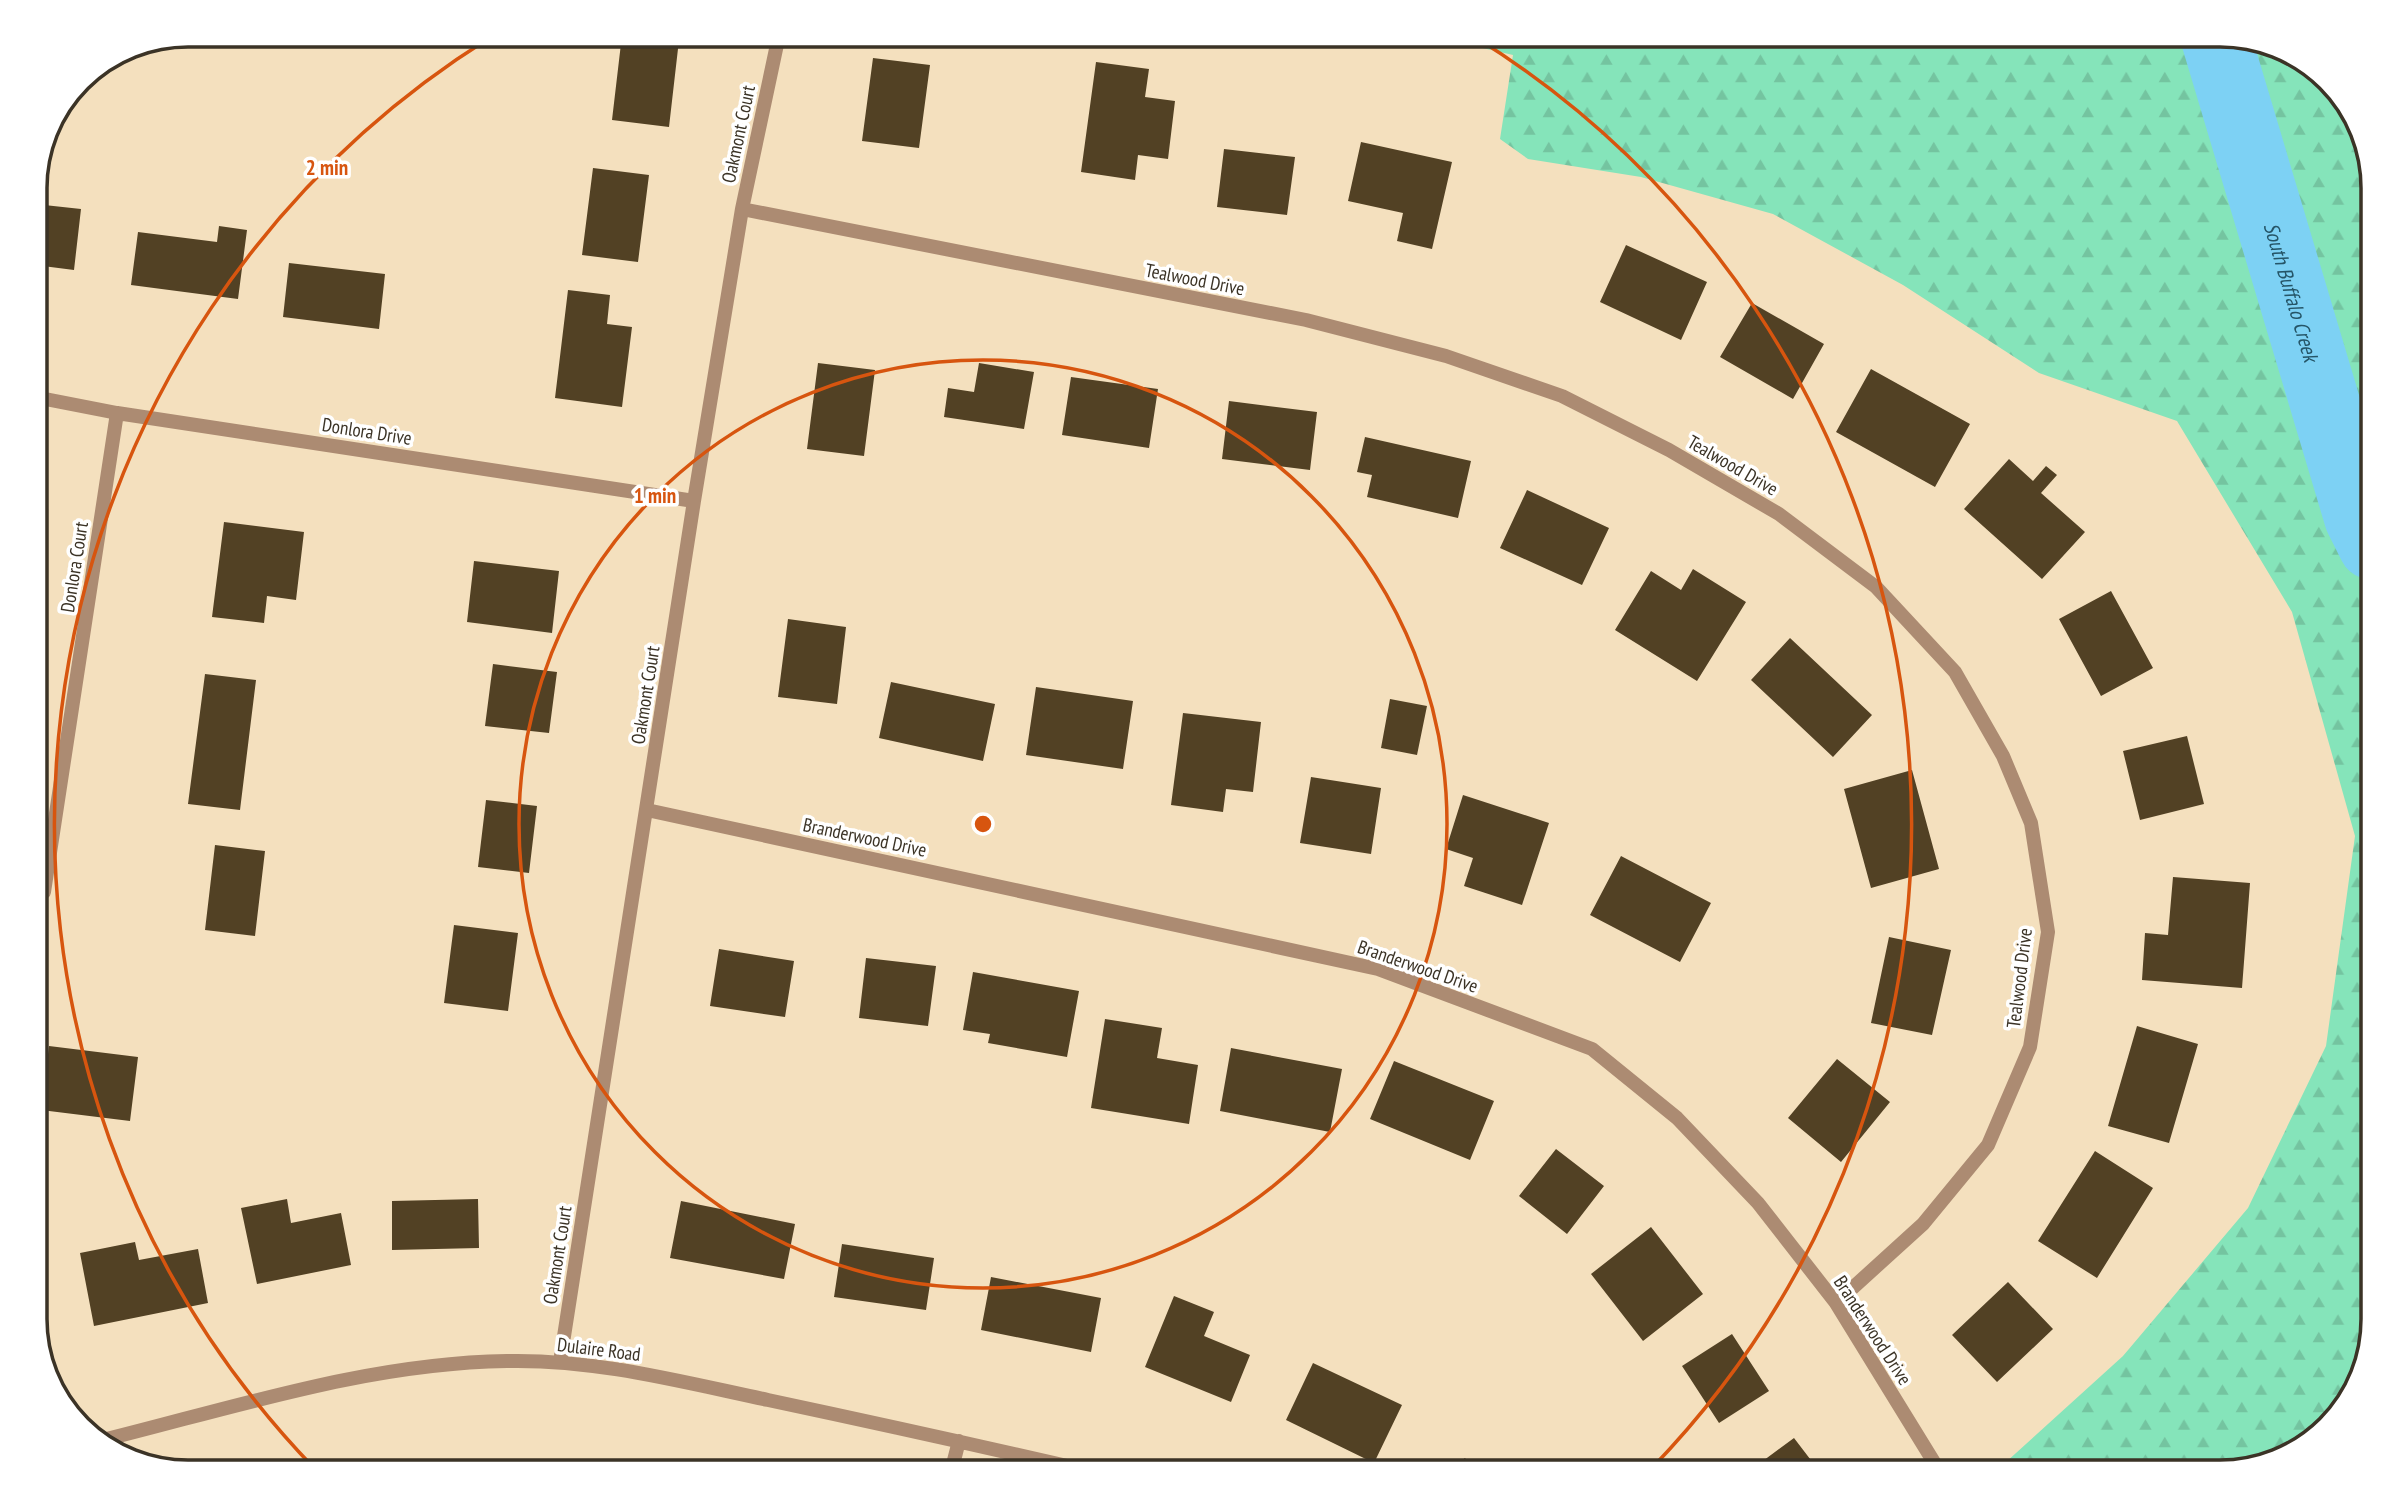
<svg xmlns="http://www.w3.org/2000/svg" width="2408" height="1507" viewBox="0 0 2408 1507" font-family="'PT Sans Narrow',sans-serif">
  <defs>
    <pattern id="forest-firs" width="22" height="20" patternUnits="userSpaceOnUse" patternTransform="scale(1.75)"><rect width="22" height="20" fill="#85e4ba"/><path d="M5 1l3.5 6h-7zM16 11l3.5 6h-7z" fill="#74c4a0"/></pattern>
  </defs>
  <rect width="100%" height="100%" fill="#f4e0be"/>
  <path fill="url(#forest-firs)" d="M1426,35H2219L2304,61L2353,112L2373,188V1319L2347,1403L2296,1452L2220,1472H1995L2123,1356L2248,1208L2326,1046L2355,836L2292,612L2177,421L2039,373L1903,285L1773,214L1641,177L1528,159L1500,139L1513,55Z"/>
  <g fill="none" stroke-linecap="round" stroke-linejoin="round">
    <path stroke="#7dd1f4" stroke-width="70" id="s1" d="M2215,35L2359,517L2373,545"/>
  </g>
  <path fill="#524124" d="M622,35L679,40L669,127L612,120Z
    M873,58L930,65L919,148L862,141Z
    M1096,62L1149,69L1145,97L1175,101L1168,159L1138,155L1135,180L1081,172Z
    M1361,142L1452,162L1432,249L1397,241L1403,213L1348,201Z
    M1224,149L1295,157L1287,215L1217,207Z
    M593,168L649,175L638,262L582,255Z
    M35,204L81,209L74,270L35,265Z
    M219,226L247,230L238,299L131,285L138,232L217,242Z
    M1626,245L1707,282L1681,340L1600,302Z
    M289,263L385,274L379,329L283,317Z
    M568,290L610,295L607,324L632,327L622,407L555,398Z
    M1752,303L1824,344L1793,399L1720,357Z
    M818,363L875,370L864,456L807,449Z
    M979,363L1034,372L1024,429L944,417L948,388L974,392Z
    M1871,369L1970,424L1935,487L1836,432Z
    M1071,377L1158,389L1149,448L1062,435Z
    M1229,401L1317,412L1310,470L1222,459Z
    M1365,437L1471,461L1458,518L1367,497L1372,475L1357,472Z
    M2009,459L2033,481L2046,466L2057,475L2041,493L2085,532L2042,579L1964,509Z
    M1527,490L1609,528L1582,585L1500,548Z
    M224,522L304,532L296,600L267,596L264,623L212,617Z
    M474,561L559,571L552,633L467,622Z
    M1693,569L1746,602L1697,681L1615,630L1651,571L1681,590Z
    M2111,591L2153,668L2101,696L2059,619Z
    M788,619L846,627L837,704L778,697Z
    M1790,638L1872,715L1833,757L1751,680Z
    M493,664L557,672L549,733L485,726Z
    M205,674L256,680L240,810L188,804Z
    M891,682L995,704L983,761L879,738Z
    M1036,687L1133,701L1123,769L1026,755Z
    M1390,699L1427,706L1417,755L1381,748Z
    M1183,713L1261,722L1253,792L1226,789L1223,812L1171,805Z
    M2187,736L2204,804L2140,820L2123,751Z
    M1912,770L1939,869L1871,888L1844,789Z
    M1311,777L1381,788L1371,854L1300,843Z
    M1463,795L1549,823L1522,905L1464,886L1473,858L1446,849Z
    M486,800L537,806L529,873L478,867Z
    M215,845L265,851L255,936L205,930Z
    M1621,856L1711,903L1680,962L1590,915Z
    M2173,877L2250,883L2242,988L2142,980L2145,933L2168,935Z
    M454,925L518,933L508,1011L444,1003Z
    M1889,937L1951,950L1932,1035L1871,1023Z
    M719,949L794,961L785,1017L710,1006Z
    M866,958L936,966L928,1026L859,1018Z
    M973,972L1079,991L1067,1057L988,1043L990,1034L963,1030Z
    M1105,1019L1162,1028L1157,1058L1198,1065L1189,1124L1091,1108Z
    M2137,1026L2198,1044L2169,1143L2108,1126Z
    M49,1046L138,1057L130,1121L41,1110Z
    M1231,1048L1342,1069L1330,1132L1220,1111Z
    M1837,1059L1890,1102L1841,1162L1788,1118Z
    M1394,1061L1494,1101L1470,1160L1370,1119Z
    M1556,1149L1604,1186L1567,1234L1519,1196Z
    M2095,1151L2153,1188L2097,1278L2038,1241Z
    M287,1199L291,1223L341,1213L351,1265L257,1284L241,1208Z
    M478,1199L479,1248L392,1250V1201Z
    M681,1201L795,1224L784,1279L670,1258Z
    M1651,1227L1703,1294L1643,1341L1591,1274Z
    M135,1242L139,1260L198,1249L208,1303L94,1326L80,1253Z
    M842,1244L934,1258L926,1310L834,1297Z
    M991,1277L1101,1298L1091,1352L981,1330Z
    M2008,1282L2053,1329L1997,1382L1952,1335Z
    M35,1284L48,1340L39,1342L35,1328Z
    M1174,1296L1214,1312L1204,1336L1250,1355L1231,1402L1145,1367Z
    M1732,1334L1769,1391L1719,1423L1682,1366Z
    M1313,1363L1402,1405L1374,1463L1286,1420Z
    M1794,1438L1820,1472H1748Z
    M1465,1458L1476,1472H1447Z"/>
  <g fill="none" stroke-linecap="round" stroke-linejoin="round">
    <path stroke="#ac8b72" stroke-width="14" d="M742,209L1306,320L1446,356L1562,396L1669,450L1779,514L1876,587L1955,672L2003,756L2031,823L2048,932L2030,1047L1988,1145L1923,1224L1836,1303
      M35,397L117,413L694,501
      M647,810L1378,969L1592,1049L1677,1118L1758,1203L1836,1303L1940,1472
      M44,892L117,413
      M560,1362L694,501L742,209L779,35
      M99,1441C233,1408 368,1363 507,1361C596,1359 682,1382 768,1400C876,1423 985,1447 1093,1472
      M951,1472L959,1441"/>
  </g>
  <g fill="none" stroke="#d7550f" stroke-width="3.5">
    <circle cx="983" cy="824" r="464"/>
    <path d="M315 1469A928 928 0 0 1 491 37M1475 37A928 928 0 0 1 1651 1469"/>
  </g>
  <g text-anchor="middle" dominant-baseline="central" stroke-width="7" stroke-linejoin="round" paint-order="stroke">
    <g font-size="19" fill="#3b3326" stroke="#fff">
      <text transform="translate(738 134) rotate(-78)">Oakmont Court</text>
      <text transform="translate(1195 279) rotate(11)">Tealwood Drive</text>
      <text transform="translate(367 431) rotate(9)">Donlora Drive</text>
      <text transform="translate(1733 465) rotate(30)">Tealwood Drive</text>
      <text transform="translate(74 567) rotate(-81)">Donlora Court</text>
      <text transform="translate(645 695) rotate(-81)">Oakmont Court</text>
      <text transform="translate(865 837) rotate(12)">Branderwood Drive</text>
      <text transform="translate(1418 966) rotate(19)">Branderwood Drive</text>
      <text transform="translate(2019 978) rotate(-83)">Tealwood Drive</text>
      <text transform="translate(557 1255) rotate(-81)">Oakmont Court</text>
      <text transform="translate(1873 1330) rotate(57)">Branderwood Drive</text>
      <text transform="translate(599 1349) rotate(7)">Dulaire Road</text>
    </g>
    <g font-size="21" font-style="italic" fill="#255567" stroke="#fff">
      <text stroke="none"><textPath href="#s1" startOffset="268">South Buffalo Creek</textPath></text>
    </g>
  </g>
  <path d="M0 0H2408V1507H0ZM188 47H2220A141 141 0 0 1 2361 188V1319A141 141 0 0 1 2220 1460H188A141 141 0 0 1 47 1319V188A141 141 0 0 1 188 47Z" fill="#fff" fill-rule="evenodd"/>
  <path fill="none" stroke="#3b3326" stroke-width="3.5" d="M188 47H2220A141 141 0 0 1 2361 188V1319A141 141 0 0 1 2220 1460H188A141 141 0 0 1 47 1319V188A141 141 0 0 1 188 47Z"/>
  <circle cx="983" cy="824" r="10" fill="#d7550f" stroke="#fff" stroke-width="3.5"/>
  <g font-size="21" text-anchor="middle" font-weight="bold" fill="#d7550f" stroke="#fff" stroke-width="7" stroke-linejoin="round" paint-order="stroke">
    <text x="327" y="175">2 min</text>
    <text x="655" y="503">1 min</text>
  </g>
</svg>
